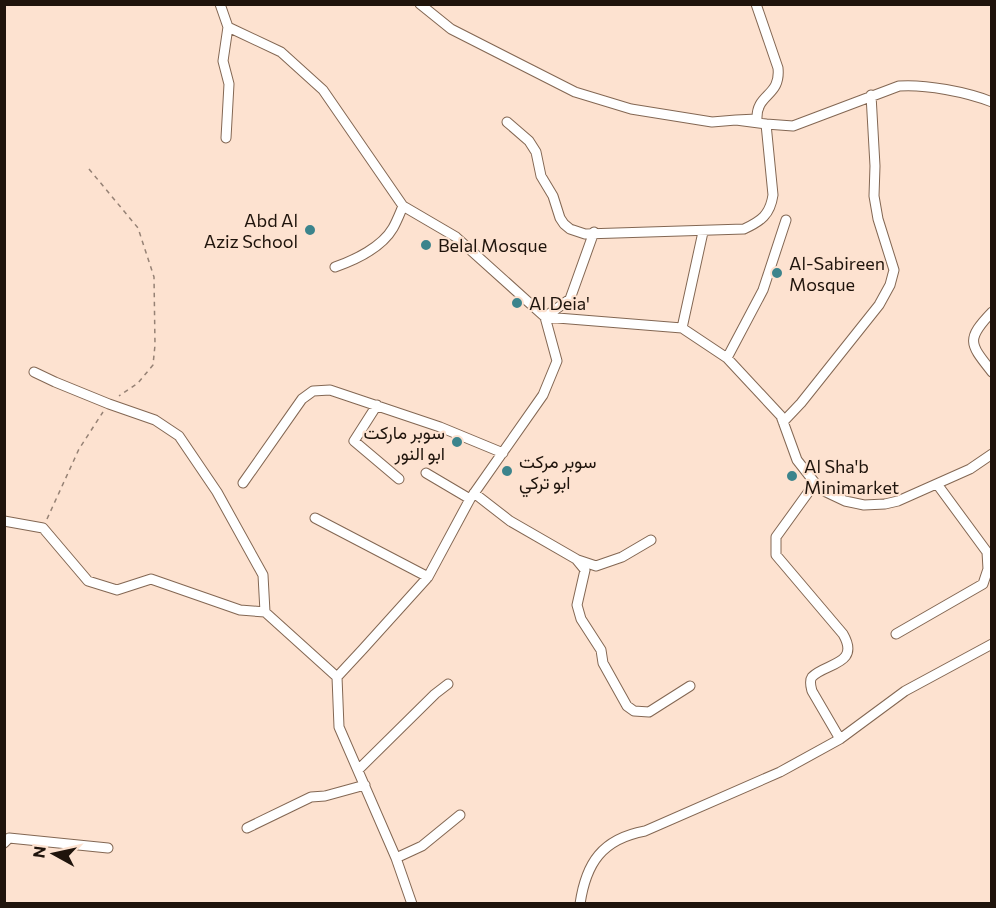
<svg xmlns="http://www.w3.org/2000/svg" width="996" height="908" viewBox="0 0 996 908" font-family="Commissioner,Vazirmatn,sans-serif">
  <rect width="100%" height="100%" fill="#fde2d0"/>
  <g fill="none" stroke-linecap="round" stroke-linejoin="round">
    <g stroke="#836753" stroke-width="11">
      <path id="minor" d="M220,4L228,27L281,52L323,90L403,206L456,237L545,317L682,328L727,358L781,416L797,460L815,483L826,492L845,501L864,505L885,504L898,501L970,469L992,454
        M420,4L451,29L575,92L631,109L712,122L736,120
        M507,122L529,141L536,152L541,176L553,196L560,218L564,224L570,229L585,234L744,229C761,221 770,215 773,195L766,124L736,120L757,119C756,93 781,97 778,68L756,4
        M766,124L793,126L899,86C925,84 967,92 992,102
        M226,138L229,84L223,61L228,27
        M335,267C355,260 382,247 393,228C397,221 400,213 403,206
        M992,312C965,340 970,344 992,372
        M682,328L703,232
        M727,358L763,290L786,220
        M34,372L55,382L109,404L155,420L179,436L217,492L263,575L265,612L337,677
        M377,405L354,441L399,479
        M783,422L801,403L879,305L890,285L894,270L878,219L874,196L875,166L871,95
        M426,473L470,499
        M243,483L302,399L313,391L330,390L440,427L503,453
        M815,483L776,537V555L843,634C861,665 825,663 812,677C809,681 811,687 812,691L840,739
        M474,493L510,521L576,559L585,570L577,605L581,619L601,650L603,663L627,706L634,711L649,712L690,686
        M315,518L428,577
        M4,521L43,528L88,581L117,590L151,579L240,610L265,612
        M578,560L596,566L622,557L651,540
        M896,634L983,584L988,569L987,552L937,484
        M359,769L435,694L448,684
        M247,828L311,797L325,796L365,785
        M4,843L9,838L108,848
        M396,858L422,846L460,815
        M412,904L396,858L339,727L337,677L363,649L428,577L470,499L543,395L557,361L545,317L570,299L594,232
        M580,904C586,863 602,839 645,831L780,772L840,739L905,691L992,644"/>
    </g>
    <path stroke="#968275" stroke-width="1.5" stroke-dasharray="4.5 4.5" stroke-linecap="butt" d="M89,169L138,228L154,277L155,345L153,365L138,383L119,396
      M47,519L79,449L103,412"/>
    <use href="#minor" stroke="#fff" stroke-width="9"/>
  </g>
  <g fill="#3c848c" stroke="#fde2d0" stroke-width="2">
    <circle cx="310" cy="230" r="6"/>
    <circle cx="426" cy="245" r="6"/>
    <circle cx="777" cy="273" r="6"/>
    <circle cx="517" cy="303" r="6"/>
    <circle cx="457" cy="442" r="6"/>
    <circle cx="507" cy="471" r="6"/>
    <circle cx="792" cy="476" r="6"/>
  </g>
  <g text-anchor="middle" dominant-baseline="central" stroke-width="4.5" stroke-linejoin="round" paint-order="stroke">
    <g font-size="18" fill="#1f140c" stroke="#fde2d0" text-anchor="start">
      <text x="298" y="220" text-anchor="end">Abd Al<tspan x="298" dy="21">Aziz School</tspan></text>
      <text x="438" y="245">Belal Mosque</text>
      <text x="789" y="263">Al-Sabireen<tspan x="789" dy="21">Mosque</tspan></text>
      <text x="529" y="303">Al Deia'</text>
      <text x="445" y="432" text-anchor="end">سوبر ماركت<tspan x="445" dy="21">ابو النور</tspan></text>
      <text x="519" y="461">سوبر مركت<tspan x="519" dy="21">ابو تركي</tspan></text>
      <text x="804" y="466">Al Sha'b<tspan x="804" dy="21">Minimarket</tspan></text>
    </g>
  </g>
  <rect width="996" height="908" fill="none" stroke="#1f140c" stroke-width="12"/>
  <g transform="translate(54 854) rotate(278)" stroke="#fde2d0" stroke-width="4.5" paint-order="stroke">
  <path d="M0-4.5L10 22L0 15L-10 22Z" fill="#1f140c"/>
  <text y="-9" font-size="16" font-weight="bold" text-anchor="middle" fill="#1f140c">N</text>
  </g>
</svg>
